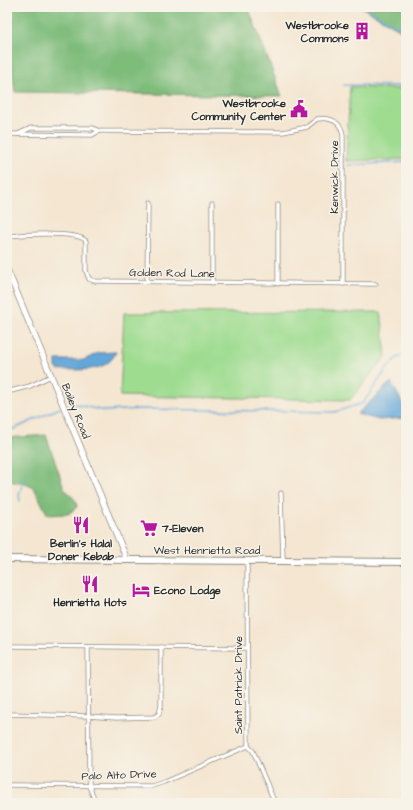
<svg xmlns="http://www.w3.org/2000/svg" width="413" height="810" font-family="'Architects Daughter',sans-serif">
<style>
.green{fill:#9edc90;stroke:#64845e}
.forest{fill:#7ebc7a;stroke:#547452}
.water{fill:#64a7d9;stroke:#486982}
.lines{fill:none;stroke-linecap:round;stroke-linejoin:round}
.stream{stroke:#64a7d9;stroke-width:1.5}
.street-casing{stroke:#90887e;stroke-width:5}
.secondary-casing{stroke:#90887e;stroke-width:7}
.primary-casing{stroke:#90887e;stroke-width:8}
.street{stroke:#fff;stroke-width:3.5}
.secondary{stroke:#fff;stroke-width:5.5}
.primary{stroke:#fff;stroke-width:6}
.labels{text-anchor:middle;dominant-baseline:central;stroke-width:3;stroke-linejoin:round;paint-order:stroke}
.poi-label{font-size:11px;font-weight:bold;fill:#2b2b2b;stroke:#f7f3e8;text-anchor:end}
.street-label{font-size:11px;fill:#2b2b2b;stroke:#f7f3e8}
</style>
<rect width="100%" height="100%" fill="#f7f3e8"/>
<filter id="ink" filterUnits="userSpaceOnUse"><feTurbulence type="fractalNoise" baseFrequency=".025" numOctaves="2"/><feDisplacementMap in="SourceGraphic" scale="8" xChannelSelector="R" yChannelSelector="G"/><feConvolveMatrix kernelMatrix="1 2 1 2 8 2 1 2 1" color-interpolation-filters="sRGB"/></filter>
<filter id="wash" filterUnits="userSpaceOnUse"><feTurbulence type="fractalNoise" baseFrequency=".012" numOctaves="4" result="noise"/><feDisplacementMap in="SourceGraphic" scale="16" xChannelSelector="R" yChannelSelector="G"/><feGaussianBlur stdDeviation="0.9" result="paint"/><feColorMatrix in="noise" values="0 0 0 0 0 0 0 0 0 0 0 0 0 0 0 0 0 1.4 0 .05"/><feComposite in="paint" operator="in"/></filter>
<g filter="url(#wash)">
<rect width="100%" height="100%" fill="#f4e6d1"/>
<!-- green -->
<g class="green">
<path d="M350 87 406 89V159L346 161Z"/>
<path d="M381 312 386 356 350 400 120 396 124 313Z"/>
</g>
<!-- forest -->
<g class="forest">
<path d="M7 7H248L282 96 15 92 7 27Z"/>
<path d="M361 7H406V33Z"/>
<path d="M46 435 64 488 76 501 77 507 68 514 48 515C32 488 41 485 7 481V438Z"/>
</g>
<!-- water -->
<g class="water">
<path d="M116 352C107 374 79 369 58 370L56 367V360H84L98 353Z"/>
<path d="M391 382 406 410V418L379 420 357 414Z"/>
</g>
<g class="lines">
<!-- stream -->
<g class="stream">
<path d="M363 7 406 31"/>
<path d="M344 85 406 86"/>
<path d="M348 165 406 162"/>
<path d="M70 403 105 411 141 409 335 412 363 403 388 367 397 358 406 354"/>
<path d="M7 430 14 429 60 408"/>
<path d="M20 501 19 495 27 471"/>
</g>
</g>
</g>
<g filter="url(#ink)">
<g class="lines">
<!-- street casing -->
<g class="street-casing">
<g id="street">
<path d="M7 134 92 135 99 131"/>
<path d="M18 134 31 128H93L99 131 283 132 307 127 317 119C331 117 341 122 343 135V284"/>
<path d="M278 204V284"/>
<path d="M7 237C20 234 79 231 86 241V271L89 279 95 281 376 284"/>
<path d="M147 282 148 203"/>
<path d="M212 283V203"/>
<path d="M7 392 30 386 51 376"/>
<path d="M281 493 283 561"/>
<path d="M247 560 248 746 253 751 275 803"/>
<path d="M7 646 247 648"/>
<path d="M88 647 89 786 96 803"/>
<path d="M7 714 88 716 116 718 154 717 159 714 161 706V647"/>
<path d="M7 785 152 786 164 782 248 746"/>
</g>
</g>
<!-- secondary casing -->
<g class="secondary-casing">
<path id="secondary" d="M7 269 127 560"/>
</g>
<!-- primary casing -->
<g class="primary-casing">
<path id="primary" d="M7 559 406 562"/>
</g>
<!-- street -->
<use href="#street" class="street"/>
<!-- secondary -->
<use href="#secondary" class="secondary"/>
<!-- primary -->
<use href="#primary" class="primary"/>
</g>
</g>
<!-- icons -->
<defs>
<g id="building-bare" transform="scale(1.38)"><path d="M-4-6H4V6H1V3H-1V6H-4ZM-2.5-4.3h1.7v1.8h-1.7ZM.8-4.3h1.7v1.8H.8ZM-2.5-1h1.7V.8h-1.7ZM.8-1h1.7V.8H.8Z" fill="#b5179e" stroke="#f7f3e8" stroke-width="2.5" paint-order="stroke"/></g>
<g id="civic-bare" transform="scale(1.38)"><path d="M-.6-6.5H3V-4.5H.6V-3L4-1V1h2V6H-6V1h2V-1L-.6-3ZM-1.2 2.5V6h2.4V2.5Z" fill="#b5179e" stroke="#f7f3e8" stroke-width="2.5" paint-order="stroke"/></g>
<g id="restaurant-bare" transform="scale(1.38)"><path d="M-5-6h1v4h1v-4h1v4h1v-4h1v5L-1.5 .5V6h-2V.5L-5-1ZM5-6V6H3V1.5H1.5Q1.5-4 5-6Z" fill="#b5179e" stroke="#f7f3e8" stroke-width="2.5" paint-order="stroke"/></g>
<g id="supermarket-bare" transform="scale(1.38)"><path d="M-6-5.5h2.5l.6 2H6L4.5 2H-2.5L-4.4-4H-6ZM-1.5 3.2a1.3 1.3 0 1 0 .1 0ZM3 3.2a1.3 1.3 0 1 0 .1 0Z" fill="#b5179e" stroke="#f7f3e8" stroke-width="2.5" paint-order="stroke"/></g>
<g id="hotel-bare" transform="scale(1.38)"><path d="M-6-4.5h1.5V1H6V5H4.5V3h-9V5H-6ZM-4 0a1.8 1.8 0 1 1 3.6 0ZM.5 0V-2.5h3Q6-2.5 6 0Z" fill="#b5179e" stroke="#f7f3e8" stroke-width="2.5" paint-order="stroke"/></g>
</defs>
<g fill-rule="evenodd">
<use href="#building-bare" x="362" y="31"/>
<use href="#civic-bare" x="299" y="109"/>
<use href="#restaurant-bare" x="81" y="525"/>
<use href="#supermarket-bare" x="149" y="528"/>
<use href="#restaurant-bare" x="90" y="584"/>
<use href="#hotel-bare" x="141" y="590"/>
</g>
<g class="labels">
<!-- poi labels -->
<g class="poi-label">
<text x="349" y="25">Westbrooke<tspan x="349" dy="13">Commons</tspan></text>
<text x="286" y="103">Westbrooke<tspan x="286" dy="13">Community Center</tspan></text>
<text x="162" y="528" text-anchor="start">7-Eleven</text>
<text x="81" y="543" text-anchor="middle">Berlin's Halal<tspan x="81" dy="13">Doner Kebab</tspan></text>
<text x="154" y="590" text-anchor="start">Econo Lodge</text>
<text x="90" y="602" text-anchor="middle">Henrietta Hots</text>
</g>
<!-- street labels -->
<g class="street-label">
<text transform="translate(334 177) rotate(-90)">Kenwick Drive</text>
<text transform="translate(172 273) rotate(1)">Golden Rod Lane</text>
<text transform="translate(76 411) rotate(68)">Bailey Road</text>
<text x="207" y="550">West Henrietta Road</text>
<text transform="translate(238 685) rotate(-90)">Saint Patrick Drive</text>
<text transform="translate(119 775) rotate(-2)">Palo Alto Drive</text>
</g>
</g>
<!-- margin -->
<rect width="413" height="810" fill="none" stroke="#f7f3e8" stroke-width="24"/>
</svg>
